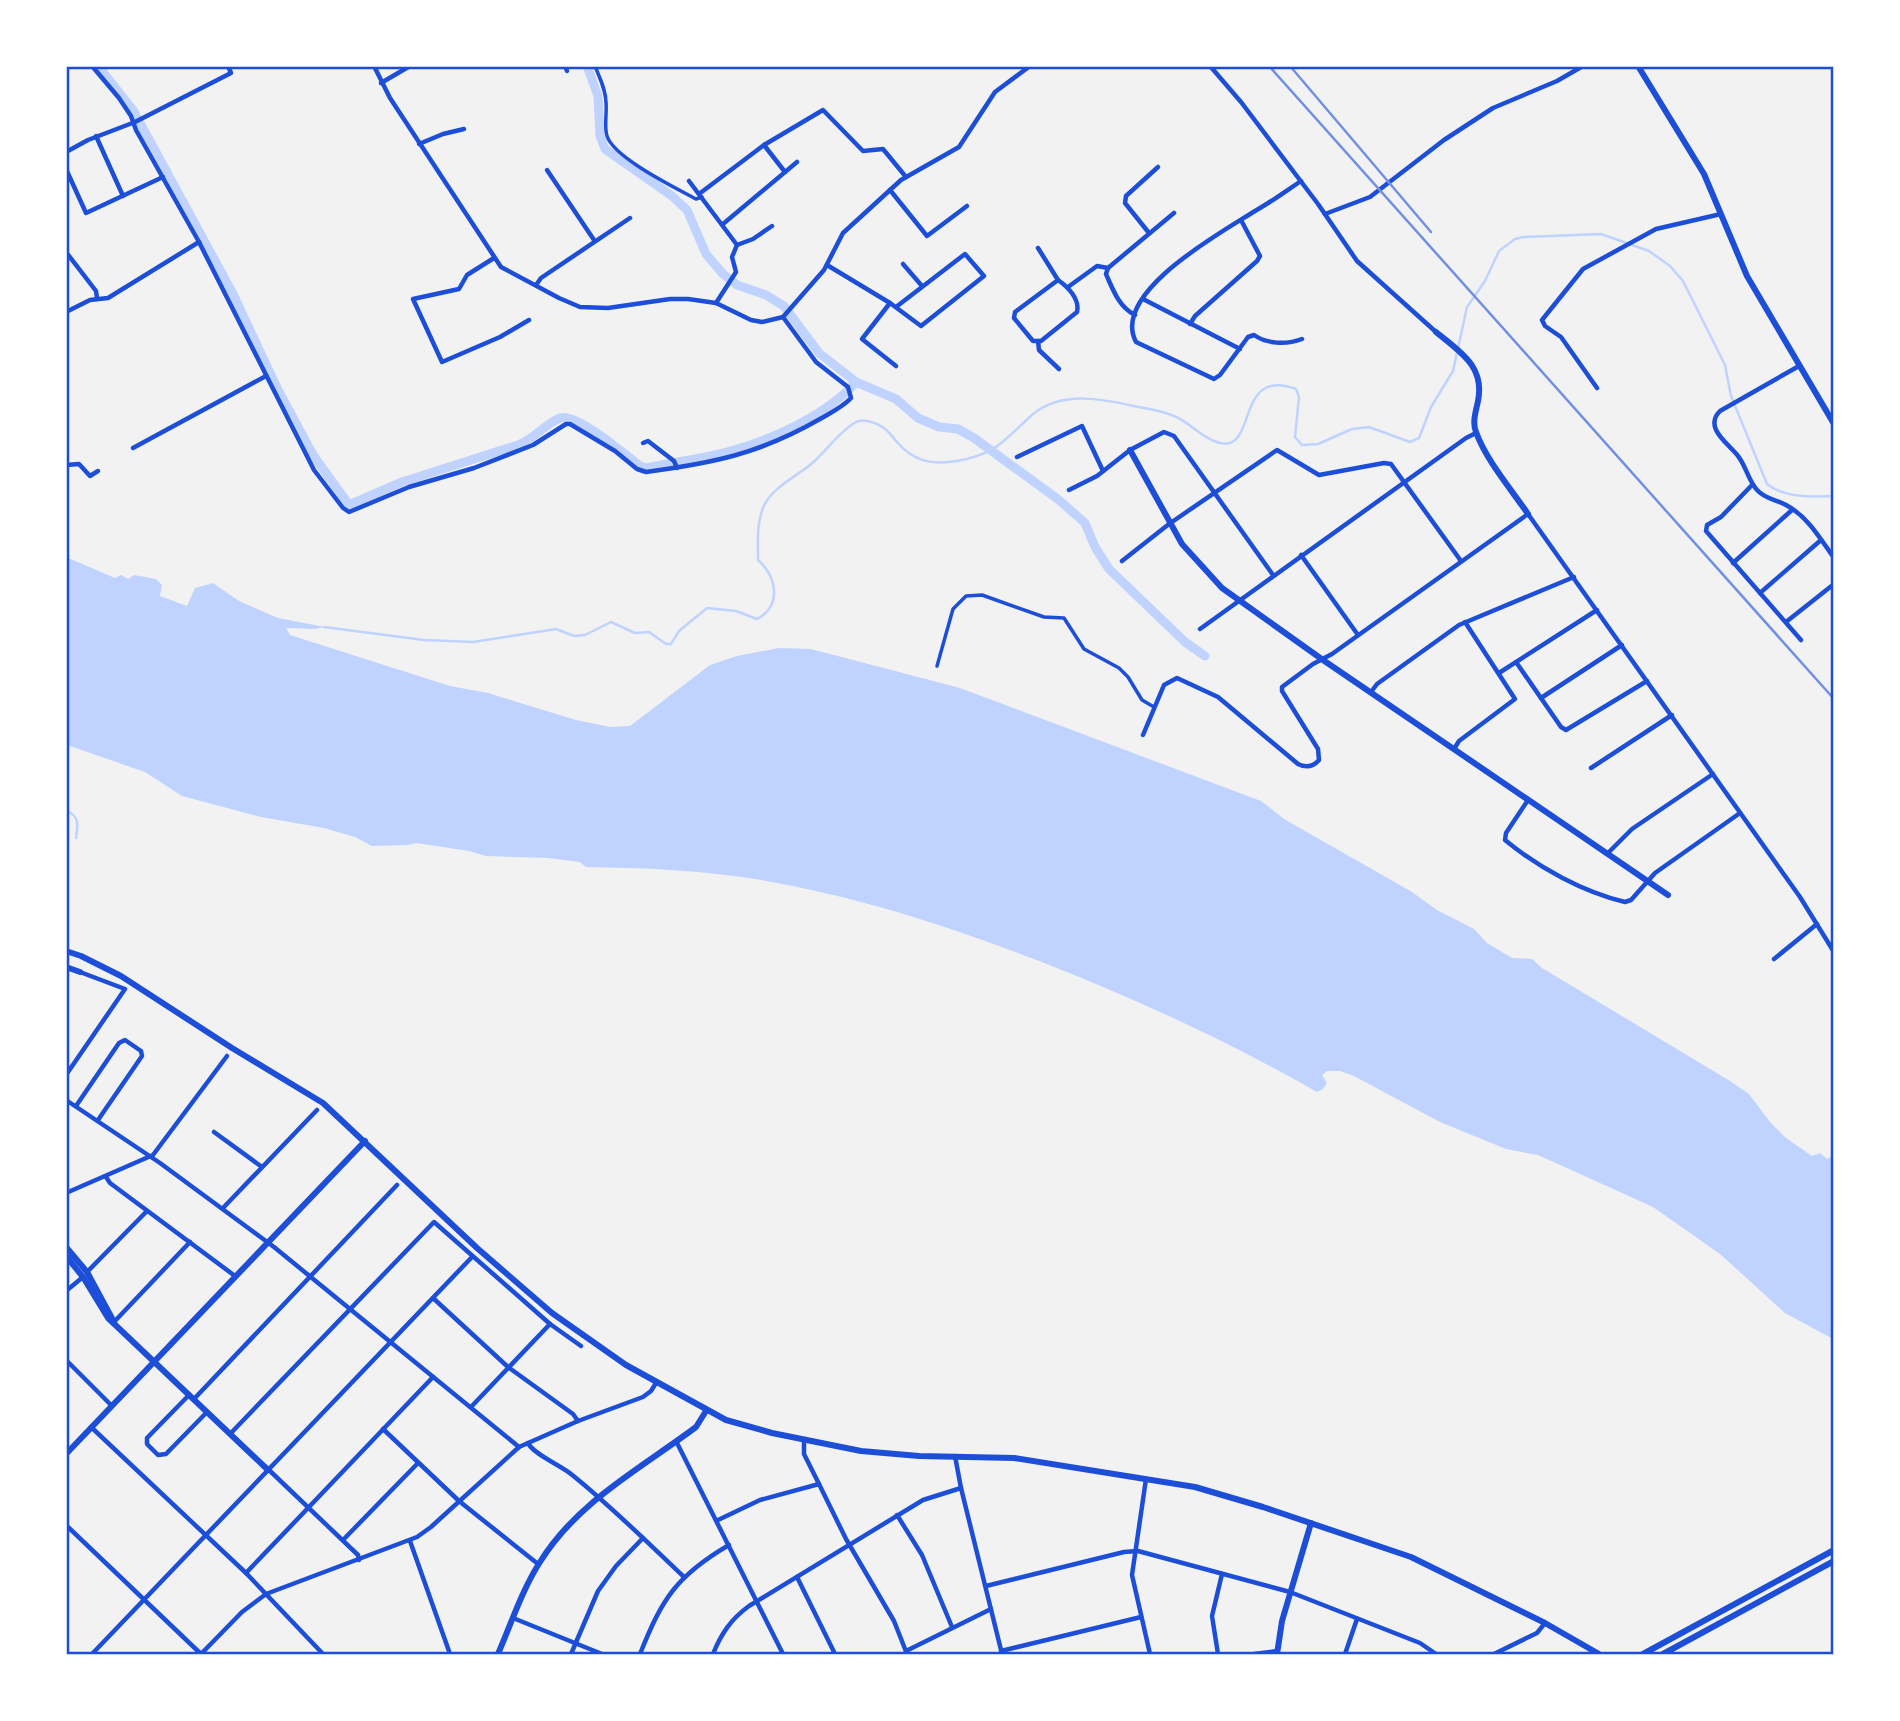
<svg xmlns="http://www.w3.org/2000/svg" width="1900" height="1721" font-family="Arial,sans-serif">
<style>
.water{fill:#bfd3fe}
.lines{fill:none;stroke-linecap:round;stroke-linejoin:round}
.stream{stroke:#bfd3fe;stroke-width:2.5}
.canal{stroke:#bfd3fe;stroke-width:9}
.pedestrian{stroke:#1d4ed8;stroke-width:3.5}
.minor{stroke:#1d4ed8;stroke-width:4.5}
.tertiary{stroke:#1d4ed8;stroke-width:6}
.secondary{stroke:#1d4ed8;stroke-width:6}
.rail{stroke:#7290e2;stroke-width:2.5}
.neatline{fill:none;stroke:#1d4ed8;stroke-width:2.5}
</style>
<rect width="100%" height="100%" fill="#f2f2f2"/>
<!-- water -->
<path class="water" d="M66 557 115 578 121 575 128 579 134 575 156 579 162 585 160 596 187 606 195 588 213 583 239 601 278 618 325 627 315 629 286 628 290 635 450 686 488 693 576 720 610 727 630 726 710 665 737 656 779 648 811 649 960 688 1261 801 1284 819 1412 892 1437 910 1474 929 1487 943 1512 958 1532 959 1542 968 1730 1081 1749 1094 1770 1122 1786 1138 1812 1156 1820 1153 1827 1159 1830 1157 1833 1160V1339L1785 1313 1720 1254 1653 1207 1538 1155 1506 1149 1440 1122 1354 1076 1340 1071H1327L1322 1075 1327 1083 1323 1089 1317 1092C1226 1040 1132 997 1034 959 943 924 852 895 755 879 699 870 642 868 586 867L580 862 548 858 486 856 469 851 416 843 408 845 372 846 355 837 324 828 261 817 182 796 145 772 67 745Z"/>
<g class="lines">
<!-- stream -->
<g class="stream">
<path d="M324 627 424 640 473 642 556 629 574 636 585 635 611 622 635 633 649 632 666 644H671L679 631 707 608 736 611 757 619C783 605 776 576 758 560 758 542 756 518 766 502 776 486 795 477 810 465 826 452 838 432 856 422 861 420 866 420 871 422 883 425 889 432 896 441 914 462 931 465 957 461 997 454 1004 440 1032 415 1061 390 1104 399 1138 407 1150 409 1163 411 1174 416 1189 422 1199 435 1214 441 1260 461 1232 365 1296 389L1299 397 1295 437 1302 445 1318 444 1352 429 1369 427 1410 442 1419 438 1431 407 1453 371 1467 307 1485 281 1499 251 1515 239 1523 237 1601 234 1649 251 1670 266 1683 281 1725 365 1731 396 1767 484C1784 498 1813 497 1834 496"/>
<path d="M66 810C80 817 78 824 76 838"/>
</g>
<!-- canal -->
<g class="canal">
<path d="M98 66 133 110 233 294 278 390 313 455 349 505 402 482 518 445C534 439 545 424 560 418 576 412 627 456 640 466L646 468C673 462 700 459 727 452 770 441 827 415 856 382"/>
<path d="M587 66 598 96 600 136 605 149 672 196 687 210 706 254 723 274 737 285 766 295 784 306 819 353 856 382 896 399 918 418 939 427 958 429 974 438 1059 500 1085 523 1095 547 1109 569 1185 642 1205 656"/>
</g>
<!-- pedestrian -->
<g class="pedestrian">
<path d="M595 66C600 79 606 90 606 103 607 114 604 127 607 136 614 158 676 188 696 199L702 197"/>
<path d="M937 666 953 609 966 596 982 595 1044 617 1064 618 1084 649 1119 668 1128 677 1142 700 1154 707"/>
</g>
<!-- minor -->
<g class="minor">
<path d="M92 66 119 98 131 116 136 130 199 242 314 470 343 508 349 512 409 487 474 468 533 445 566 424H570L615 451 637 469 646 472C713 463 759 454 820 419 830 413 843 407 851 398L848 387 816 362 783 317"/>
<path d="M374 66 390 98 501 267 559 298 580 307 608 308 670 299H688L716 303 751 320 762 322 783 317 824 270 843 233 901 180 959 147 995 92 1030 66"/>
<path d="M565 66 567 71"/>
<path d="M1210 66 1241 102 1318 204 1357 261 1436 332"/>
<path d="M381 83 410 66"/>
<path d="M96 136 123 196"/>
<path d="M419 144 443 134 464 129"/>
<path d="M764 145 785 172"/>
<path d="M66 152 88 140 135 122 231 73 228 66"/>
<path d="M66 169 86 213 163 177"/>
<path d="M547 170 594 240"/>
<path d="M689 181 737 245 732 257 736 272 716 303"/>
<path d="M1301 181C1286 191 1271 202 1255 211 1222 232 1110 293 1136 342L1214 379 1220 375 1248 337 1254 335C1267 344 1286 345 1302 339"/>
<path d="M890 190 927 236 967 206"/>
<path d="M699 194 764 145 823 110 863 151 883 149 906 177"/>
<path d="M1325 214 1370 197 1444 140 1493 108 1557 81 1583 66"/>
<path d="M723 224 797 162"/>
<path d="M1149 233 1125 203 1126 196 1158 167"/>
<path d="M737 245 753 239 772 226"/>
<path d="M1038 248 1058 280"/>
<path d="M66 252 96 291 97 298"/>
<path d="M494 258 467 275 459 289 413 299 442 362 500 337 529 320"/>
<path d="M903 264 922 286"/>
<path d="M827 265 890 303 921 326 984 276 965 254 896 307"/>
<path d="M1058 280C1068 287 1080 299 1077 312L1041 341H1033L1014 318 1015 312Z"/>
<path d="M536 285 541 278 630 218"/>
<path d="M1068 287 1097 266 1108 268"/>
<path d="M1143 299 1240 349"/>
<path d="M890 303 862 339 896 366"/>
<path d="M66 312 90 300 108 298 199 242"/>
<path d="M1135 315C1119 307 1113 290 1106 274L1108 268 1174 213"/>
<path d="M1190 324 1195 316 1257 261 1260 256 1241 220"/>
<path d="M1038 341 1039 350 1059 369"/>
<path d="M1799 366 1720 411C1703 428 1729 444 1738 456 1746 466 1748 480 1757 490 1765 499 1775 499 1786 505 1807 516 1820 538 1834 558"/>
<path d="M1597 388 1561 337 1545 326 1542 320 1583 269 1656 229 1721 214"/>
<path d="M643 443 648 441 674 461 677 468"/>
<path d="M133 448 266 376"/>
<path d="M1017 457 1082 426 1103 471"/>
<path d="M66 465 79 464 90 476 98 471"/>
<path d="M1752 485 1721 517 1707 525 1706 531 1801 640"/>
<path d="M1069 490 1097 476 1130 450 1164 432 1174 436 1273 575"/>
<path d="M1301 555 1358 635"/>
<path d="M1122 561 1169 524 1277 450 1319 475 1384 463 1391 464 1461 561"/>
<path d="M1733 563 1792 510"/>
<path d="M1760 593 1821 540"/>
<path d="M1786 622 1834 584"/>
<path d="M1200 629 1466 438 1476 433"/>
<path d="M1516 662 1561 727 1566 730 1647 681"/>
<path d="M1499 673 1597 610"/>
<path d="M1371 692 1377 684 1459 625 1574 577"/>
<path d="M1541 698 1622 645"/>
<path d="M1143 735 1164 685 1177 678 1218 697 1298 764C1306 768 1313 767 1319 760L1318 749 1282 691V687L1313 664 1332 654 1528 514 1800 897 1834 952"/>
<path d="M1454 749 1459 741 1515 699 1465 622"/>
<path d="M1591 768 1672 715"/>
<path d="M1528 800 1506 833 1505 840C1539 868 1583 892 1625 902L1631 900 1655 873 1740 813"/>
<path d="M1607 854 1632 829 1713 774"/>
<path d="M1774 959 1817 924"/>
<path d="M66 1075 125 989 80 972"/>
<path d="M66 1100 160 1163 274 1247 519 1447"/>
<path d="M76 1106 119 1043 125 1040 141 1051 142 1056 98 1120"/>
<path d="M214 1132 262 1167"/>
<path d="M106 1177 110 1183 235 1276"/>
<path d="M66 1193 153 1155 227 1056"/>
<path d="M223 1208 317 1110"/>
<path d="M87 1272 147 1211"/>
<path d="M66 1291 83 1277"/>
<path d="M433 1298 508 1367 573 1414 578 1421"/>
<path d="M114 1322 190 1242"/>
<path d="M66 1360 112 1406"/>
<path d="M189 1395 147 1438V1444L158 1455 166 1454 207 1412"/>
<path d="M194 1399 397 1185"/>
<path d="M471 1407 550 1324"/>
<path d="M91 1427 246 1573 323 1654"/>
<path d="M383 1429 459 1501 538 1564"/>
<path d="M231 1433 434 1222 550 1324 581 1346"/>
<path d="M804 1440V1454L819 1484 846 1539 894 1621 907 1654"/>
<path d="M676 1441 783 1654"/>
<path d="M528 1443C533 1454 560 1465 571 1474 611 1506 647 1542 684 1577"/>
<path d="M955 1456 961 1488 1002 1654"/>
<path d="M269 1470 358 1555 359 1560"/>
<path d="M1146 1479 1132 1575 1150 1654"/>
<path d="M897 1515 922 1555 952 1627"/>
<path d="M718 1520 760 1500 819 1484"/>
<path d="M66 1525 201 1654"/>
<path d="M343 1540 418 1463"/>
<path d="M410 1541 450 1654"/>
<path d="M246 1573 433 1377"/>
<path d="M797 1577 835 1654"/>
<path d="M986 1586 1124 1552 1138 1551 1290 1592 1420 1643 1436 1654"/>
<path d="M513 1618 602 1654"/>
<path d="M906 1651 991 1609"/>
<path d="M1001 1651 1141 1617"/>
<path d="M92 1654 472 1257"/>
<path d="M201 1654 242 1612 266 1594 417 1537 431 1527 519 1447 578 1421 643 1397 651 1391 656 1383"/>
<path d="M571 1654 598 1591 616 1566 643 1538"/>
<path d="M640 1654C662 1599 676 1576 729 1545"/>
<path d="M713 1654C721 1634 731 1619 749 1606L923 1500 961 1488"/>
<path d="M1218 1654 1212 1616 1222 1574"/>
<path d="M1254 1654 1277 1651"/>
<path d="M1345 1654 1357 1619"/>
<path d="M1494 1654 1537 1633 1545 1623"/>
</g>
<!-- tertiary -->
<g class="tertiary">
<path d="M1638 66 1704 174 1747 276 1834 424"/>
<path d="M1436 332C1460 352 1485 366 1478 401 1476 411 1472 422 1476 432 1486 460 1511 489 1528 514"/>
<path d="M1130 450 1182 544 1222 588 1323 660 1668 895"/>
<path d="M66 951 81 956 121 976 232 1048 323 1103 477 1248 552 1313 626 1365 726 1420 772 1433 861 1451 919 1456 1014 1458 1195 1487 1263 1507 1411 1557 1545 1623 1599 1654"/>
<path d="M66 967 80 972"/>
<path d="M66 1247 87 1272 114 1322"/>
<path d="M66 1256 83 1277 108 1318 268 1470"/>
<path d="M66 1454 365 1141"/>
<path d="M498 1654C511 1624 522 1590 540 1562 578 1501 640 1469 696 1427L706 1411"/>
<path d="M1277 1654 1282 1621 1311 1523"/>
</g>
<!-- secondary -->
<g class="secondary">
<path d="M1643 1654 1834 1550"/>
<path d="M1663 1654 1834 1561"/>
</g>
<!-- rail -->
<g class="rail">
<path d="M1269 66 1834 699"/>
<path d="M1290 66 1431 232"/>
</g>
</g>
<!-- border -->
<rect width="1900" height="1721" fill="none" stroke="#ffffff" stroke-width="136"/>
<rect x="68" y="68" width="1764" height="1585" class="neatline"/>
</svg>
